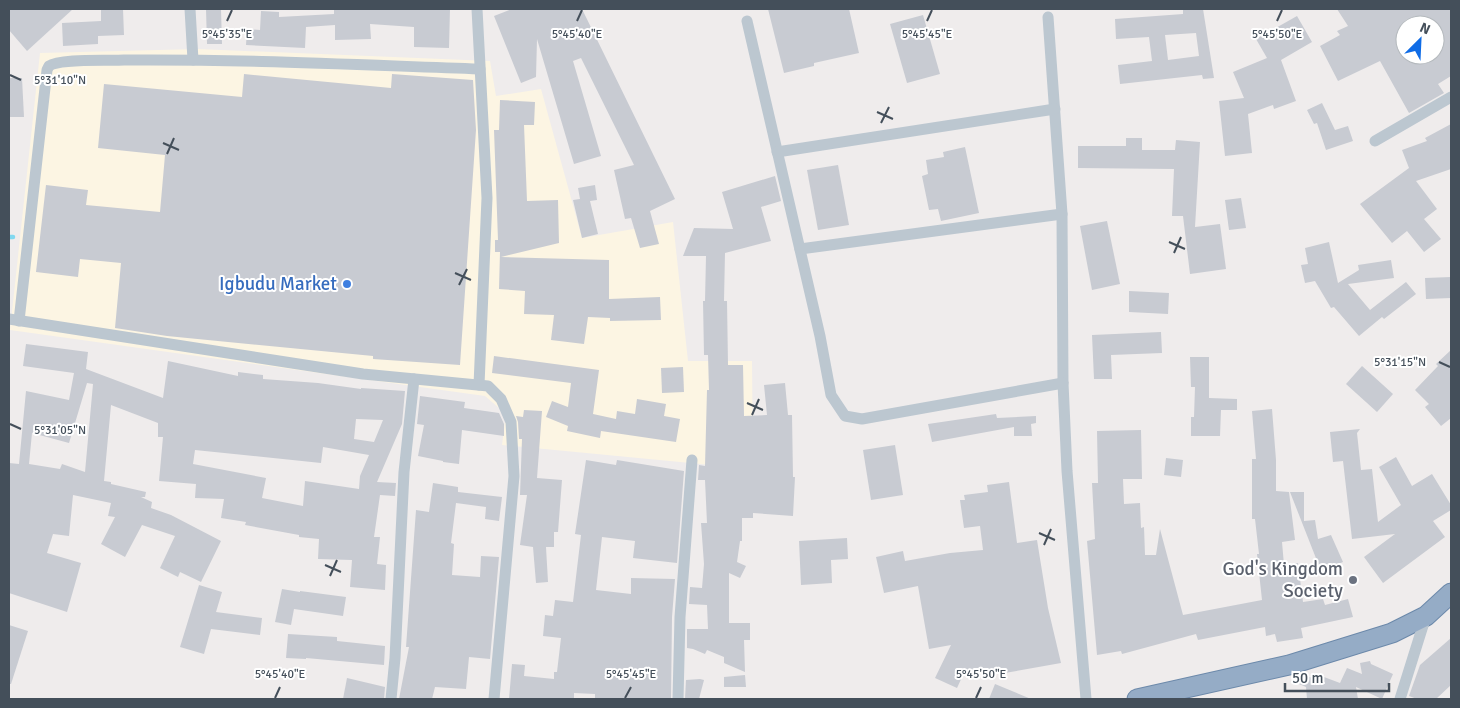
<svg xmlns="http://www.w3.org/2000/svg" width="1460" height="708" font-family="Signika,sans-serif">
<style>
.commercial{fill:#fcf5e3}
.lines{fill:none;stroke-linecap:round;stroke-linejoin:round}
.stream{stroke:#81d8f0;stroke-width:4.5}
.building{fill:#c8cbd2;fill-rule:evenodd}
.trunk-casing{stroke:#6c89aa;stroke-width:21}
.minor{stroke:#bcc7d0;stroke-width:11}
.trunk{stroke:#95acc6;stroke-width:19}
.ticks{fill:none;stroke:#444f5a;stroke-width:2}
.shop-dot{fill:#3f7fe0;stroke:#fff;stroke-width:2}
.worship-dot{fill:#6b7280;stroke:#fff;stroke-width:2}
.labels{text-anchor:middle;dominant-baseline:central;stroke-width:4;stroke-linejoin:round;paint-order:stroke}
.shop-label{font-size:19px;fill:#366cbe;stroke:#fff;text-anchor:end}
.worship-label{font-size:19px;fill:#5b616d;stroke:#fff;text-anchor:end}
.ticks-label{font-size:12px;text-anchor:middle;fill:#444f5a;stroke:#fff;stroke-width:4;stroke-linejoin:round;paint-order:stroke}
</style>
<rect width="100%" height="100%" fill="#efecec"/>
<!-- commercial -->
<path class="commercial" d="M198 49 490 61 496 96 541 89 582 238 673 222 688 361H752L753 469 502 445 506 414 485 396 10 330 40 53Z"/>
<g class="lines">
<!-- stream -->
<path class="stream" d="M9 237H13"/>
</g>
<!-- building -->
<g class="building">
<path d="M9 9H73L27 51 9 30Z"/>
<path d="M101 9H123L124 35 98 36V44L63 46 62 23 101 21Z"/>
<path d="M206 9H221L222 44H207Z"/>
<path d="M334 9H450L449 48 414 47V27L370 24 371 39 335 40V25L306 27 305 48 246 45 247 29 260 30 261 11 279 12V17L334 14Z"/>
<path d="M512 9H582L675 199 650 211 659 244 640 248 631 218 625 219 614 170 634 165 581 58 573 61 601 156 574 164 537 39 536 77 521 83 494 16Z"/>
<path d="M768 9H849L859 53 814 63V66L784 73Z"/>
<path d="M1183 9H1203L1214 78 1203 79 1202 75 1120 84 1118 65 1152 61 1149 37 1116 39 1115 19 1183 14ZM1196 33 1199 56 1168 60 1165 35Z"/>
<path d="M1337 9H1451V76L1438 84 1444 93 1409 113 1380 61 1338 81 1320 46 1340 35 1337 31 1348 26ZM1405 25H1435V55H1405Z"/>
<path d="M923 15 940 74 907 83 890 24Z"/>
<path d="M1297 16 1312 42 1281 60 1296 101 1274 109 1273 105 1248 114 1252 153 1225 156 1219 101 1244 98 1233 72 1267 58 1256 39Z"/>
<path d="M244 74 391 88 392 74 473 80 476 130 460 365 373 359V356L167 336 115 328 121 263 80 259 78 277 36 272 46 185 88 190 86 205 160 212 165 155 98 148 104 84 242 97Z"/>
<path d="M9 78H22L24 117H9Z"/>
<path d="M500 100 535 102 534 125H524L527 201 558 200 559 243 501 257 609 260V299L660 297 661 320 610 321V318L588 317 584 344 551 340 554 315 524 314 525 291 499 289 500 252H495V240H498L494 130H499Z"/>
<path d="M1322 103 1335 130 1348 126 1353 141 1326 150 1317 123 1314 124 1307 110Z"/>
<path d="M1451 124V169L1416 181 1437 209 1424 219 1441 239 1424 252 1407 231 1392 243 1360 204 1409 168 1402 150 1427 141 1425 138Z"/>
<path d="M1126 138H1142V150H1175L1176 140 1200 142 1195 227 1220 224 1226 269 1190 274 1183 216H1172L1174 169 1078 168V146H1126Z"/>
<path d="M965 147 979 213 941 221 938 209 929 210 922 176 928 174 926 160 944 157 943 152Z"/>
<path d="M838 165 849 225 818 230 807 170Z"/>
<path d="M775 176 781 201 761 207 771 241 725 253 724 301H727L728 365H743L744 416 767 415 764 385 785 383 788 415H792L793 477H795L793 516 753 513V518H742V541H740L737 562 746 566 740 578 729 573V623H750V640H744L745 672 724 663V657L707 650 705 654 693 649 687 648V629H708L707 605 689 604 690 587 702 588 704 564 701 523H707L705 480H698L699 465 705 466 707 390H709L708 355H704L703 301H705L706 256H683L694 228 733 229 722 192Z"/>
<path d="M595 185 597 200 590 201 598 234 582 238 573 200 580 199 578 188Z"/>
<path d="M1241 198 1246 228 1229 230 1225 200Z"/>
<path d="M1107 221 1120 284 1092 290 1080 226Z"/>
<path d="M1329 242 1338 283 1359 270 1358 265 1391 260 1394 278 1348 284 1370 310 1406 282 1416 294 1384 319 1382 317 1359 336 1334 307 1331 308 1315 281 1305 283 1301 265 1308 264 1305 248Z"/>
<path d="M1451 277V298L1426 299 1425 278Z"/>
<path d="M1129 291 1169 293 1168 314 1129 312Z"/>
<path d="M1161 332 1162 353 1111 355 1112 379H1094L1092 335Z"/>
<path d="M26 344 88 352 86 369 163 398 168 361 238 376V372L263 375V379L318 383 361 389V388L405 391 402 424 377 482 396 483 395 496 380 495 374 537H380L377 564 386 565 385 590 350 587 352 560 318 559 319 539 299 537V535L245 525 246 522 221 518 224 499 195 498 196 484 159 481 163 437H158V423L111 405 104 481 111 482V484L146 492 145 497H141L152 502 151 508 171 515 221 541 201 582 180 572 178 577 160 568 175 536 142 525 125 557 101 544 115 517 108 516 111 503 73 495 69 536 53 534 47 553 81 563 67 612 9 593V463L19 464 26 391 69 400 74 373 23 366ZM87 383 93 384 85 472 62 464 60 469 29 464 32 433 69 443ZM356 419 383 420 374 442 354 439ZM323 447 369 455 360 476 359 489 305 481 303 506 262 498 266 478 193 464 195 450 321 463Z"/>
<path d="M1451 350V418L1441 426 1425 407 1429 404 1415 390 1438 366 1436 364Z"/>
<path d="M494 356 599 370 593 414 616 419 617 411 635 414 637 399 666 404 664 416 680 419 676 442 601 431 600 438 567 431 568 426 546 417 552 401 568 407 571 383 492 373Z"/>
<path d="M1190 357H1209V398L1237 399V410H1221L1220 436H1191V417H1194L1195 387H1191Z"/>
<path d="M1362 366 1393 394 1377 412 1346 384Z"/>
<path d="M683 367 684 392 662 393 661 368Z"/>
<path d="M420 396 465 402 464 408 499 413 504 424V436L462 430 459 464 443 462V461L418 456 424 425 417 424Z"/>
<path d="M1272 409 1276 460V491L1289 492 1295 540 1282 542 1284 565 1298 563 1303 602 1323 599 1325 605 1348 599 1353 617 1301 628 1303 638 1277 642 1275 634 1266 636 1265 627 1198 640 1196 634 1122 654 1121 651 1097 655 1087 541 1095 539 1092 483H1098L1097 431 1141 430 1142 479H1123L1124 504 1140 503 1141 528 1144 527 1145 555H1156L1160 529 1183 615 1262 600 1257 554H1259L1255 519H1252V459H1256L1252 411Z"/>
<path d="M524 410 542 411 537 478 562 480 558 532H554V547H546L548 582 536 583 533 547 520 545 527 495H520L522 439H519L518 422 516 416 523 417Z"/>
<path d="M996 414 997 418 1036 416V423L1031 424 1032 436H1014V427L932 442 928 424Z"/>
<path d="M1360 429 1357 433 1361 470 1372 469 1378 522 1401 505 1379 467 1396 457 1412 486 1432 474 1451 505V510L1433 521 1445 537 1383 583 1364 557 1395 534 1352 539 1343 461 1333 462 1330 432Z"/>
<path d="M895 445 903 495 871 500 863 450Z"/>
<path d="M1166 458 1183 460 1181 477 1164 475Z"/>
<path d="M586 460 616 465 617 460 684 471 677 563 633 558 635 541 602 537 596 590 631 594V578L675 579 672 617 671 699H595V694L574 693V699H509L512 664 525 665 524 676 554 679V672H557L561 638 543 636 545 615 553 616 555 600 573 602 581 535 575 534Z"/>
<path d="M1009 482 1017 543 1037 540 1048 608 1061 663 999 674 1001 669 963 675 957 688 935 678 951 645 929 649 918 586 884 593 876 557 903 551 905 561 950 553 983 550 980 526 964 528 960 500H965L964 495 988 492 987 485Z"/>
<path d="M433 483 458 487V492L502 497 499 521 485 519 486 507 456 503 451 543 454 544 452 575 480 577 481 556 499 557 490 659 469 657 466 689 435 687 432 699H399L409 647H406L416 510 429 512Z"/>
<path d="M1290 492H1304V521L1315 520 1318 539 1331 535 1343 562 1321 571Z"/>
<path d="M847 538 848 559 831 560 832 583 801 585 799 541Z"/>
<path d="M199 585 222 592 216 612 262 618 260 635 211 629 204 654 180 647Z"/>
<path d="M282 589 300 592V591L346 597 343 616 294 609 291 625 275 622Z"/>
<path d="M9 625 28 631 11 684H9Z"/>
<path d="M288 634 337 637V641L385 646 384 665 306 658V659L286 658Z"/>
<path d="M1451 638V685L1436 699H1417L1409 696 1420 665Z"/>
<path d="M1370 661 1371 664 1393 674 1382 699 1356 687 1358 699H1307L1306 687 1292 681 1295 675 1300 673 1322 682 1324 677 1340 683 1347 668 1362 674 1360 663Z"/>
<path d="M745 675 746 687H724V677Z"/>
<path d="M347 678 385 687 384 699H343Z"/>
<path d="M700 679 704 680 699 699H685L686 680Z"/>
<path d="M995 684 1031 699H989Z"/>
</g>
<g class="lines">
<!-- trunk casing -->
<g class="trunk-casing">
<path id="trunk" d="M1137 699 1289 665 1392 633 1426 616 1451 593"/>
</g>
<!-- minor -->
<g class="minor">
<path d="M190 9 193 60"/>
<path d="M477 9 487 198 479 385"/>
<path d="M1048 17 1062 214 1063 383 1067 471 1086 699"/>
<path d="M747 21 820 336 831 395 845 416 862 419 1063 383"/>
<path d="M1375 141 1451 97"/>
<path d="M777 152 1055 109"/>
<path d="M800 249 1062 214"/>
<path d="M9 319 363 374 488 386 501 399 511 422 514 476 494 699"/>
<path d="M19 321 47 70 49 66C60 58 108 61 124 60 242 59 361 65 480 69"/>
<path d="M391 699 395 658 404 472 414 379"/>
<path d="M678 699 680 617 692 460"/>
<path d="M1400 699 1426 616"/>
</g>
<!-- trunk -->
<use href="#trunk" class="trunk"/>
</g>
<!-- ticks -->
<path class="ticks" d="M227 21 232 10M577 21 582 10M927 21 932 10M1277 21 1282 10M10 75 21 80M877 112 893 119M881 123 889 107M163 143 179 150M167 154 174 138M1169 242 1185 249M1174 253 1181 237M455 273 471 280M459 285 467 269M1439 362 1450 367M747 403 763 410M752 415 759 399M10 424 21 429M1039 533 1055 540M1044 545 1051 529M325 565 341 572M330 576 337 560M275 698 280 687M625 698 631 687M976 698 981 687"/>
<!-- markers -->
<circle class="shop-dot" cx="347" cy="284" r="5"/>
<circle class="worship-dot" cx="1353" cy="580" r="5"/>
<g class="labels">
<!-- shop labels -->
<g class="shop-label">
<text x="337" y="284">Igbudu Market</text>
</g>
<!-- worship labels -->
<g class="worship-label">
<text x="1343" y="569">God's Kingdom<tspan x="1343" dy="22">Society</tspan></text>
</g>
</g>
<g class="ticks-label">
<text x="577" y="38">5°45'40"E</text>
<text x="927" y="38">5°45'45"E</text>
<text x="1277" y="38">5°45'50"E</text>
<text x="227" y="38">5°45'35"E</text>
<text x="60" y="84">5°31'10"N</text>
<text x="1400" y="366">5°31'15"N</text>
<text x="60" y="434">5°31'05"N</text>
<text x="280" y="678">5°45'40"E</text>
<text x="631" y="678">5°45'45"E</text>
<text x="981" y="678">5°45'50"E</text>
</g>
<!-- border -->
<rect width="1460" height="708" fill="none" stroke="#444f5a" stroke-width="20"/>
<!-- north arrow -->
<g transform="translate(1420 40) rotate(24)"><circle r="24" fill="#ffffff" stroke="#b4b9bd"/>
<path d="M0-4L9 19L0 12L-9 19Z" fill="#0f6ce6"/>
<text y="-8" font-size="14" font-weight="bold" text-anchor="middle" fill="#444f5a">N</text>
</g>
<!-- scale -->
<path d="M1285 683v8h104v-8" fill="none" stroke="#444f5a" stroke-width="2.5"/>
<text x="1292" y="683" font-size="15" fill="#444f5a" stroke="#ffffff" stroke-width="4" paint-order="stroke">50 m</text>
</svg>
